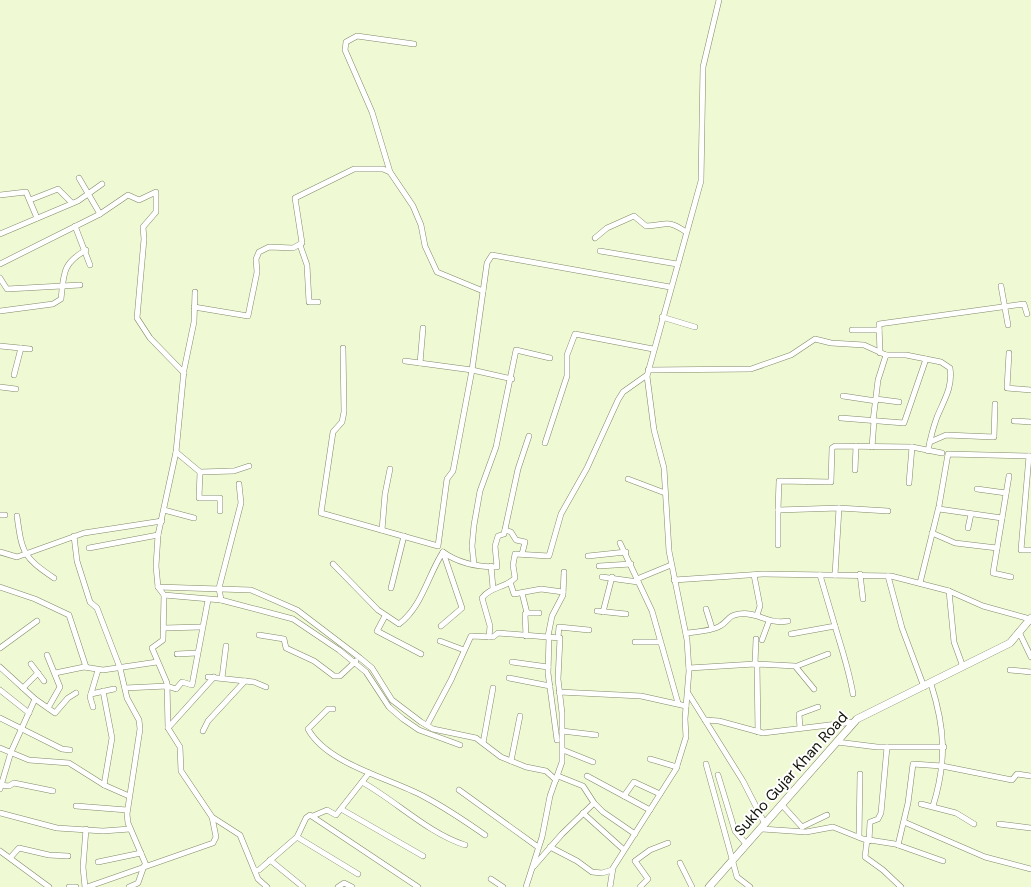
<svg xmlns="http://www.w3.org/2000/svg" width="1031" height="887" font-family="'DM Sans',sans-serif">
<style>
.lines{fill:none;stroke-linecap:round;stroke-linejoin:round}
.street-casing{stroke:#808968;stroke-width:6}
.secondary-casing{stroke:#808968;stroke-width:8}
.street{stroke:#fff;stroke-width:5}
.secondary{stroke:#fff;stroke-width:7}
.labels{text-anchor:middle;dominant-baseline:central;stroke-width:4;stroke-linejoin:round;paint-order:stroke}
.street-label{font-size:15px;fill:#121508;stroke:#fff}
</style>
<rect width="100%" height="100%" fill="#eff9d4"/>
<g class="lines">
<!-- street casing -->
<g class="street-casing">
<g id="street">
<path d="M414 44 357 36 346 42 345 50 372 112 390 172 413 206 421 225 425 246 437 272 483 291"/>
<path d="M79 178 100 214"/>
<path d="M0 195 26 192 37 218"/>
<path d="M30 200 58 189 72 203"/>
<path d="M75 226 90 265"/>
<path d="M0 234 78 201 102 184"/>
<path d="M595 238 607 228 634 216 646 226C666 226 666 218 686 232"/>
<path d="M300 245 307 265 309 302H318"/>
<path d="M600 251 677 264"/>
<path d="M0 264 100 214 128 195 139 200 156 192V212L143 227 144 239 137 318 150 338 184 373"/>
<path d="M0 278 7 289 80 285"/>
<path d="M1001 286 1008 325"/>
<path d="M195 292 194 322 184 370 176 452 158 535 156 566 158 587 251 590 297 610 360 658 372 668 392 700 421 722 433 729 476 738 501 757 526 767 546 771 556 780"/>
<path d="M194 307 248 316 257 272 256 259 259 252 269 247 293 248 302 243 295 198 354 169H383L390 172"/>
<path d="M0 311 53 304 61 299C64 273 62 264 86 250"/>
<path d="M662 317 695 327"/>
<path d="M852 330H879"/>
<path d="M0 346 30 349"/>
<path d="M343 348 344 412 342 422 333 432 321 513 438 546 447 479 453 471 472 370 487 263 492 255 670 287"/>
<path d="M880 353 879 324 1024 304 1027 314"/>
<path d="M1009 353 1007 388 1031 390"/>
<path d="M405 361 472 370 512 379"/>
<path d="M420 363 423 328"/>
<path d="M648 370 751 369 791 355 815 339 831 343 864 345 886 355H906L941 362 950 368C953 387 944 400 937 417 933 428 930 440 928 451"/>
<path d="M14 375 21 348"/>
<path d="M0 387 16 389"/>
<path d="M843 396 876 401"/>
<path d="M876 399 899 402"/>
<path d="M841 418 904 423 926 359"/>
<path d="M873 421 878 380 886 355"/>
<path d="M1014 421 1031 422"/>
<path d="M930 442 946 435 994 437 995 404"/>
<path d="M545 443 567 376V355L575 334 653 349"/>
<path d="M872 447 874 421"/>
<path d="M176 452 200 472 234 471 249 466"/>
<path d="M1029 456 1021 550H1031"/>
<path d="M855 470 856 446"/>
<path d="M200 472 199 498H220V511"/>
<path d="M1009 476 993 573 1011 577"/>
<path d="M628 479 665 493"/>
<path d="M909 483 912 447"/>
<path d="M977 489 1006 493"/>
<path d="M939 509 1002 518"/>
<path d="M164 510 194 518"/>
<path d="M778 510 779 481 831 482 832 448 835 446 912 447 942 453"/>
<path d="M0 515H5"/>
<path d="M17 516C22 553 23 557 54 578"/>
<path d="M968 528 971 514"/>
<path d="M382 530 385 494 390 469"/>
<path d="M505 530 511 532 516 540 525 542 522 554"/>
<path d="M932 533 955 543 997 548"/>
<path d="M74 536 77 561 90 602 97 608 120 668 127 698 139 720 140 729 127 814 128 823 146 865"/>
<path d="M620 543 652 611 678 703"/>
<path d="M778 545V510L839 508 888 511"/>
<path d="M89 548 158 535"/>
<path d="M0 552 17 557 84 533 162 521"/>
<path d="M443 552C458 563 478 567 497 567L495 546 498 536 504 534 518 469 529 436"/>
<path d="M588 556 626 552"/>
<path d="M333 564 378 610 399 624C422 607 428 575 443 552L462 608 441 626"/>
<path d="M474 564 472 546 474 525 480 491 496 447 516 350 550 358"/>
<path d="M491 566 493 588"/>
<path d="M599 566 631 564"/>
<path d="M860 574 863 599"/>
<path d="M754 575 760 606 757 615"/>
<path d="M835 575 839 508"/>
<path d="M888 576 902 628 924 687"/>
<path d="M602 577 638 582"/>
<path d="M637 579 671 565"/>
<path d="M674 580 763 574 891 576 949 591 983 606 1030 619"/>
<path d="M510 582 514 594 541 589 563 592"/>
<path d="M920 583 939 506 948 454 1031 456"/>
<path d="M0 587 35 599 69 615 86 667"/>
<path d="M158 587 164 595 221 600 293 619 339 650 366 672 389 707 403 719 419 730 460 745"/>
<path d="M391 588 404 536"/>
<path d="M949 591 954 642 963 667"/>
<path d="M522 593 527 613H539"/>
<path d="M164 595 163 640 152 648 167 683 168 728 180 747 181 771 212 817 240 835 258 879 267 887"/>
<path d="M221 600 219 588 241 503 239 484"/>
<path d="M706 609 712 628"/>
<path d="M597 611 626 614"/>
<path d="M603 612 612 577"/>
<path d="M385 616 377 631 421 654"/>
<path d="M835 626C842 650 849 670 853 694"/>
<path d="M164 628 201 627"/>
<path d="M1019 632 1031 657"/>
<path d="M686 633C696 632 712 631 720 626 728 622 728 615 739 614 757 611 768 625 788 621"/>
<path d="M791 634 835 626 820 575"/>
<path d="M259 635 284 639 286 648 314 661 334 676H340L356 661"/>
<path d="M526 636 525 614 527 613"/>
<path d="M548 636 552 616 563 595 564 572"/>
<path d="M489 637 490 626 482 598C491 586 506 588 515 578L513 565 515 554 549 556 561 514 587 468 618 400 623 392 647 375"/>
<path d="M549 637 548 673 557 740"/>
<path d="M558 637 559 627 589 630"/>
<path d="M762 640 769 621"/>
<path d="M440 641 464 650"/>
<path d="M635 642H660"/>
<path d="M0 648 37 621"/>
<path d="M177 654 197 653"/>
<path d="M47 655 60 687 48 708"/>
<path d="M512 662 548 667"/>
<path d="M31 664 44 681"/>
<path d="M755 664 756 639"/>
<path d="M757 664 758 732"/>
<path d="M797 666 828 654"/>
<path d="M0 667 35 699 55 713 68 698 76 693"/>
<path d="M689 668 755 664 795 666 814 689"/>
<path d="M1010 670 1031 672"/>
<path d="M55 673 84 667 103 670 157 662"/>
<path d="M208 677 254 682 266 687"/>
<path d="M222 678 226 646"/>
<path d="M509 678 550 686"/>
<path d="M931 684C945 728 947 761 933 806"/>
<path d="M23 688 38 673"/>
<path d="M125 688 167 686 176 689 182 682 192 685 208 600"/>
<path d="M0 690 29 713"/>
<path d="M103 691 112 738 104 785"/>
<path d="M559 692 641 696 686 706"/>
<path d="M688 693 743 781 765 824"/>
<path d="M91 694 114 689"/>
<path d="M93 707 90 697 98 670"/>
<path d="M333 709H328L308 729C327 764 389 778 423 796 444 807 465 821 485 835"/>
<path d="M0 718 62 749 70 750"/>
<path d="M705 720 719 721 763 733 854 722"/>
<path d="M427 725 451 680 471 636 493 637 498 633 560 638 558 679 562 713V762L550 796 542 837 526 887"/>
<path d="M168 728 214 677"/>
<path d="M800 728 799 714 818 707"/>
<path d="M203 731 208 721 245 681"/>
<path d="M562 731 596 735"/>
<path d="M837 742 877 747H944"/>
<path d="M483 743 493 688"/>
<path d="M0 748 29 760 69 763 104 785 129 796"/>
<path d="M563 750 593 762"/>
<path d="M11 752 35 699"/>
<path d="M650 759 677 767"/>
<path d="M511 761 520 716"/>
<path d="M706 764 737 877 750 887"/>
<path d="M718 775 735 831 747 845"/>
<path d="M558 776 583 786 594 803 603 812 635 834"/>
<path d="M587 776 650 810"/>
<path d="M362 782C396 801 428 833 465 845"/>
<path d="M0 785 9 786 14 783 53 791"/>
<path d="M0 789 11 752"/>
<path d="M459 790 538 847"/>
<path d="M624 796 634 782 660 794"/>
<path d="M921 804 956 813 974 824"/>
<path d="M782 805 802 827 827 815"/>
<path d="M76 806 127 810"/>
<path d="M341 809 423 856"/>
<path d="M0 813 57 828 103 831 130 829"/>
<path d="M583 813 624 850"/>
<path d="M313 816 327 810 336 815 369 773"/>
<path d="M904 822 985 857 1031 869"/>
<path d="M999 824 1031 828"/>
<path d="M761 829 806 832 833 827 863 839 895 844 943 861"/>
<path d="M297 837 358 874"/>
<path d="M859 837 860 774"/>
<path d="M867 840 865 857 883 870 901 887"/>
<path d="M869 841 870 822 878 819 881 813 887 747"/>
<path d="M898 845 908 803 913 764 942 766 1012 780 1017 774 1031 776"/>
<path d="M550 847 577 861 592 872 602 873 612 870"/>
<path d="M0 851 49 887"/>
<path d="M10 858 19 848 49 855 68 856"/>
<path d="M270 860 303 887"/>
<path d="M98 862 141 853"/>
<path d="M680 863 692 887"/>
<path d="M534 866 562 834 594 803"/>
<path d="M255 870H259L297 837 306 818 310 815 418 887"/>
<path d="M491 879 503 887"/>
<path d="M69 887H76"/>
<path d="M85 887 83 867 86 829"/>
<path d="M87 887 213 843 216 837 212 817"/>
<path d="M129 887 138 883 144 866"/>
<path d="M338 887 344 883 352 887"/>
<path d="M610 887 613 868 676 769 686 737 685 719 689 671 687 640 669 551 664 468 654 430 647 376 701 181 703 67 719 0"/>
<path d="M640 887 648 879 635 861 650 850 668 843"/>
</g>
</g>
<!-- secondary casing -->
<g class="secondary-casing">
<path id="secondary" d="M709 887 857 719 1010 643 1031 618"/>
</g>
<!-- street -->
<use href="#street" class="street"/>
<!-- secondary -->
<use href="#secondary" class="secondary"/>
</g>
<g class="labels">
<!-- street labels -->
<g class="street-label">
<text transform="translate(791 774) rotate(-48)">Sukho Gujar Khan Road</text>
</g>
</g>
</svg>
